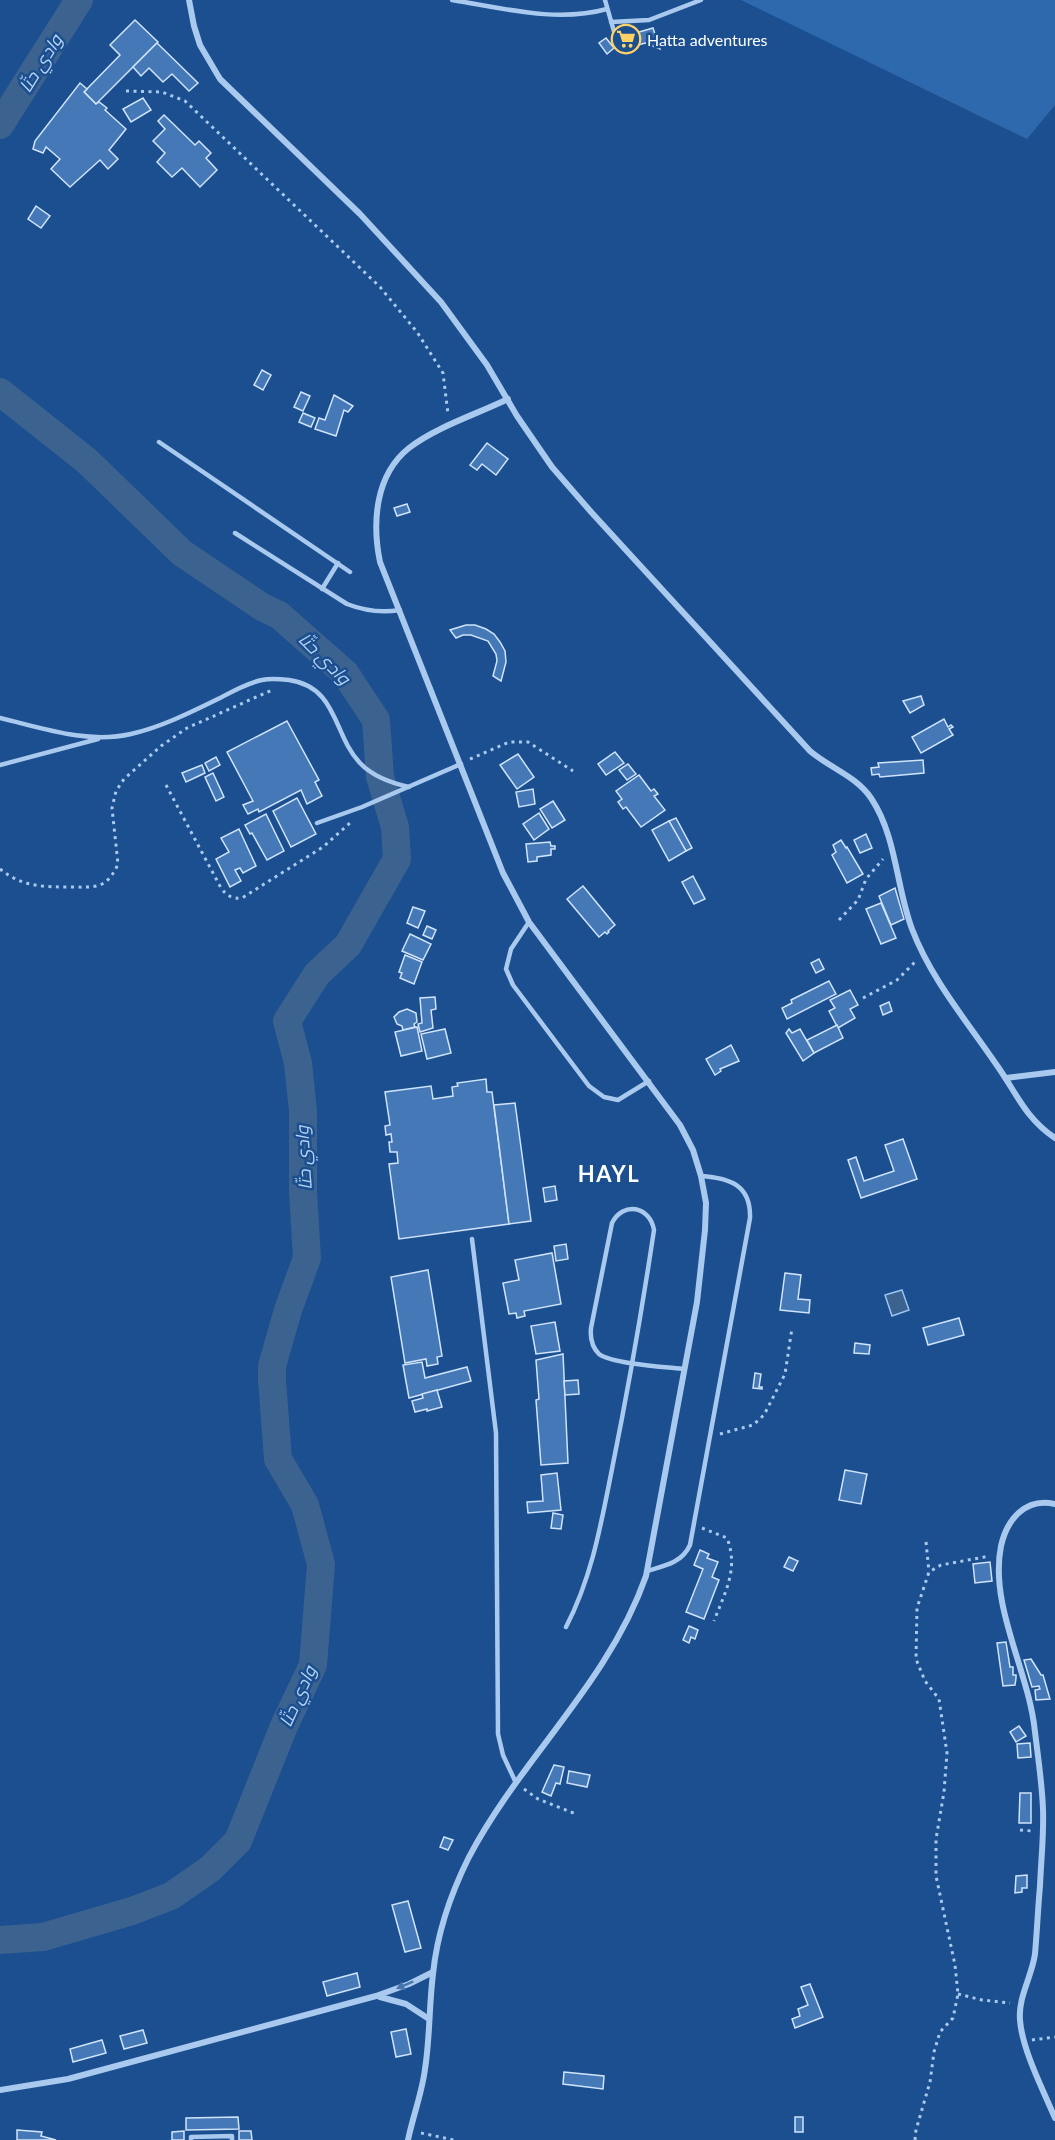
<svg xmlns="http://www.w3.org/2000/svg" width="1055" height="2140" font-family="Lato,Cairo,sans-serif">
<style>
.green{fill:#2e69ad}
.water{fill:#3c6290;stroke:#9cc4f0;stroke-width:1.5}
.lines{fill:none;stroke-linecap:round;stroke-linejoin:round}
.river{stroke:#3c6290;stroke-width:28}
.building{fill:#4478b7;stroke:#cfe3fa;stroke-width:1.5}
.path{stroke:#a9c9ee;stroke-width:3;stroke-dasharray:3 4.5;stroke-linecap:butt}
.service{stroke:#a9c9ee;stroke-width:4.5}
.minor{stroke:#a9c9ee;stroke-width:6}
.oneway{fill:#4674ac}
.labels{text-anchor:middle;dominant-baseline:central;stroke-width:5;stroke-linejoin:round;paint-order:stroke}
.poi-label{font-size:16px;fill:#fff;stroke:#1b4f8f;text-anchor:start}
.water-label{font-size:18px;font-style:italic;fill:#b5d3f5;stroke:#1b4f8f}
.district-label{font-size:22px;font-weight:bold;letter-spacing:1.5px;fill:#fff;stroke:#1b4f8f}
</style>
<rect width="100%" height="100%" fill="#1b4f8f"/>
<!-- green -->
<path class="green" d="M741 0H1055V105L1027 139Z"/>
<!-- water -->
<path class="water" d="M902 1290 909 1310 892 1316 885 1295Z"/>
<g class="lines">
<!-- river -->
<g class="river">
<path d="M0 125 79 0"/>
<path d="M0 392 87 461 182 553 262 607 279 615 345 673 376 720 380 777 395 827 397 859 348 945 317 974 287 1021 298 1063 303 1111V1192L307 1258 288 1310 272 1366V1380L278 1459 305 1505 321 1564 313 1665 284 1726 238 1841 210 1869 171 1896 132 1911 43 1937 0 1940"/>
</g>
</g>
<!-- building -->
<g class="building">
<path d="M135 20 158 42 96 104 84 92 120 55 110 45Z"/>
<path d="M653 28 660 49 645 43 618 51 615 39Z"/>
<path d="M606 38 614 48 607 54 599 43Z"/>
<path d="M157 43 198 83 189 91 172 74 163 82 149 68 141 76 133 67Z"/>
<path d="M80 83 87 89 84 92 96 104 99 102 107 108 105 110 126 129 109 150 118 159 108 169 100 160 70 187 51 169 60 159 46 147 43 153 33 149 35 141Z"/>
<path d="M143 98 151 110 131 122 123 109Z"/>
<path d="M164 115 195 145 199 141 211 153 206 158 217 170 200 187 182 168 172 177 157 162 165 153 153 141 165 129 158 121Z"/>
<path d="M36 206 50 216 41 228 28 219Z"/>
<path d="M262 370 271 375 263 390 254 385Z"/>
<path d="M301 392 310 396 303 411 294 407Z"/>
<path d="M334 395 353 406 348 412 344 410 336 436 315 429 319 418 325 420Z"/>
<path d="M303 413 315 418 311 427 299 422Z"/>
<path d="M487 443 508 459 496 475 482 464 477 470 470 465Z"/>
<path d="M407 504 410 512 397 516 394 508Z"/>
<path d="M466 625H475L486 629 494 634 500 642 505 651 506 662 501 681 493 676 497 661 496 654 488 641 471 635H463L456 638 450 630Z"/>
<path d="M921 696 924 705 910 713 903 701Z"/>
<path d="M944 719 948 727 951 725 953 727 949 729 953 735 921 753 912 737Z"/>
<path d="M287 721 319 780 315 782 322 796 307 804 301 790 259 812 258 809 248 814 243 805 253 801 227 752Z"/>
<path d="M615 752 624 763 606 775 598 764Z"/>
<path d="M518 754 534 777 517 789 500 765Z"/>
<path d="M216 757 220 765 209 771 205 763Z"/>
<path d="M923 760 924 773 880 777 879 774 872 775 871 768 879 767 878 763Z"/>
<path d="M628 764 636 774 627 780 619 770Z"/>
<path d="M202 765 205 773 186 782 182 773Z"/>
<path d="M213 773 224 797 216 801 205 777Z"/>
<path d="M639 775 651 791 654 789 658 794 654 796 665 810 641 827 626 807 623 809 618 802 622 799 616 791Z"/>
<path d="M533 789 535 804 519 807 516 792Z"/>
<path d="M297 798 316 834 291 847 273 811Z"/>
<path d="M553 801 565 820 552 828 540 809Z"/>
<path d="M539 813 549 829 534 840 523 824Z"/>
<path d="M266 814 284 851 267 860 252 833 250 834 245 825Z"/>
<path d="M676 818 692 848 686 851 669 821Z"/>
<path d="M669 821 686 851 669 861 652 830Z"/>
<path d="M239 829 256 866 243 873 240 868 235 870 241 881 230 887 216 859 229 852 221 838Z"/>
<path d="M866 834 872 848 860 853 854 840Z"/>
<path d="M841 840 846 848 847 847 863 874 847 883 832 855 836 852 833 845Z"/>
<path d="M550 842 551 846H555V849H551V855L537 857V861L528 862 526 844Z"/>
<path d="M693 876 705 899 694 904 682 882Z"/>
<path d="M583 886 615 925 608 931 609 932 607 934 605 932 599 937 567 899Z"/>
<path d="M895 888 904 919 891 925 879 896Z"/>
<path d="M881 903 896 938 881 944 866 909Z"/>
<path d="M413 907 425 911 418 928 407 923Z"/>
<path d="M427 926 436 930 432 939 423 935Z"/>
<path d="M410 934 431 944 423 960 402 951Z"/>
<path d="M405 955 422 962 414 984 400 978 402 973 399 972Z"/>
<path d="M819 959 824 969 816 973 811 963Z"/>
<path d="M829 981 836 994 787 1019 782 1008 792 1003 791 1000Z"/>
<path d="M850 990 858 1005 850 1009 855 1018 838 1028 829 1011 835 1008 830 1000Z"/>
<path d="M435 997 436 1009 431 1010 433 1028 420 1032 418 1024 422 1023 420 998Z"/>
<path d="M889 1002 892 1011 883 1015 880 1006Z"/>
<path d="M407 1009 416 1013 417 1022 414 1024 415 1027 403 1030 402 1026 397 1024 394 1017 399 1012Z"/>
<path d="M837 1025 843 1038 814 1053 807 1040Z"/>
<path d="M417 1027 422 1051 401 1056 395 1032Z"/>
<path d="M445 1029 451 1053 427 1059 421 1034Z"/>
<path d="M789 1029 792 1033 800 1029 814 1053 803 1061 786 1033Z"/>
<path d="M731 1045 739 1061 720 1069 721 1071 715 1075 706 1059Z"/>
<path d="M486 1079 487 1092H492L509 1224 399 1239 389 1164 398 1163 397 1152H390L389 1142H392L391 1134 386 1135 385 1126 390 1125 385 1092 431 1086 433 1099 453 1096 452 1087 458 1086 457 1083Z"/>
<path d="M515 1103 531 1221 509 1224 494 1105Z"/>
<path d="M903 1139 917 1179 861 1198 848 1160 856 1157 864 1181 894 1171 885 1145Z"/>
<path d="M555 1186 557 1200 545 1202 543 1188Z"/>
<path d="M566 1244 568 1259 556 1261 554 1246Z"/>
<path d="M552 1253 561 1304 524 1311 525 1316 517 1318 516 1313 509 1314 503 1283 519 1280 515 1260Z"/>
<path d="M428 1270 442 1356 437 1357 438 1364 427 1366 426 1359 405 1363 391 1277Z"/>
<path d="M785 1273 801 1275 798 1299 810 1300 809 1313 780 1310Z"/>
<path d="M959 1318 964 1335 928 1345 923 1328Z"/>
<path d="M555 1322 560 1351 536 1354 531 1326Z"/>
<path d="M855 1343 870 1345 869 1354 854 1353Z"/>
<path d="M563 1354 568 1463 541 1465 536 1400 539 1399 536 1360Z"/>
<path d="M422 1362 425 1378 467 1367 471 1381 409 1398 403 1365Z"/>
<path d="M755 1373 761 1374 759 1387H762V1389L753 1388Z"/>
<path d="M578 1380 579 1394 565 1395 564 1381Z"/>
<path d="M437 1390 442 1407 427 1411V1409L415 1412 412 1401 423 1398 422 1394Z"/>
<path d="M845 1470 867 1474 861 1504 839 1500Z"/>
<path d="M557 1473 561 1510 528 1513 527 1502 543 1501 541 1475Z"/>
<path d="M553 1513 563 1515 561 1529 551 1528Z"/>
<path d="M700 1550 709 1554 707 1558 718 1562 712 1577 719 1580 704 1619 686 1612 703 1569 694 1565Z"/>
<path d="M789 1557 798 1561 793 1571 784 1567Z"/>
<path d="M990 1562 992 1581 975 1583 973 1564Z"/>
<path d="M689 1626 698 1630 695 1639 691 1637 689 1643 683 1640Z"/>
<path d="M1006 1642 1010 1667H1013V1675H1016V1678L1015 1685 1003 1686 997 1643Z"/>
<path d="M1031 1659 1041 1675H1043L1050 1699 1036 1700 1035 1690 1040 1689 1039 1686 1032 1687 1024 1660Z"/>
<path d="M1019 1726 1026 1736 1016 1742 1010 1732Z"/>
<path d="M1030 1743 1031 1757 1018 1758 1017 1744Z"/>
<path d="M554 1765 564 1767 560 1784 556 1783 551 1796 542 1792Z"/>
<path d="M569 1771 590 1775 587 1787 567 1783Z"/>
<path d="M1020 1793H1031V1823H1019Z"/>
<path d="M444 1837 453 1840 448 1850 440 1847Z"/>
<path d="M1027 1875V1888H1022V1892L1015 1893 1016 1876Z"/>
<path d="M408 1901 421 1948 405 1952 392 1905Z"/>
<path d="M357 1973 360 1987 327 1996 323 1982Z"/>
<path d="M810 1984 823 2017 795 2028 792 2019 800 2016 798 2009 808 2005 801 1987Z"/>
<path d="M406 2029 411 2054 396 2057 391 2032Z"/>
<path d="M143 2030 147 2043 124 2049 120 2036Z"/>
<path d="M102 2040 106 2053 73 2062 70 2049Z"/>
<path d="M564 2072 604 2076 603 2089 563 2084Z"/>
<path d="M238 2117 239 2129 186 2130V2118Z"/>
<rect x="795" y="2117" width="8" height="15"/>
<path d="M17 2130 42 2132 41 2136 56 2140H17Z"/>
<path d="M184 2131V2140H172V2132Z"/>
<path d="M239 2131H251L252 2140H239Z"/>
</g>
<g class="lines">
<!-- path -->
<g class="path">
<path d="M126 91 162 92 185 101 380 287 417 332 443 373 448 414"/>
<path d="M470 759 509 742H528L573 771"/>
<path d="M166 785 221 888C227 896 232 899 242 898L323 847 351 822"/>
<path d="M0 869C22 887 44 887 71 887 81 887 91 888 100 885 109 881 114 873 118 864L112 808 116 791 124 779 161 746 187 728 272 690"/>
<path d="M839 920 858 900 866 879 883 859"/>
<path d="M863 998 897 980 916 961"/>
<path d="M720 1434 753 1425 764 1415 785 1374 792 1328"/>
<path d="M702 1528 727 1538C739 1569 725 1592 714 1621"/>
<path d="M926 1542 929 1572"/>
<path d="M524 1789 538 1799 576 1814"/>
<path d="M1020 1830 1032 1831"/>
<path d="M958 1994 982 2000 1010 2003"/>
<path d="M1032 2040 1055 2037"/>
<path d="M421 2133 454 2140"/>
<path d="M915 2140 916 2130 930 2082 934 2052 940 2032 953 2018 958 1994 955 1965 936 1876V1839L944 1792 947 1753 939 1699 925 1681 916 1659 917 1608 929 1572 941 1565 990 1556"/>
</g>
<!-- service -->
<g class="service">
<path d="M452 0C503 8 556 23 607 9"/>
<path d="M605 0 615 35"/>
<path d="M611 22 649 20 701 0"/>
<path d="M159 442 350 572"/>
<path d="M235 533 347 604C365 611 381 613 400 610"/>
<path d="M322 589 338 563"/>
<path d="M0 718C42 728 87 744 131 734 162 727 191 712 220 698 233 691 247 683 262 680 271 678 280 679 289 680 338 687 333 735 360 763 373 777 391 783 409 787"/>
<path d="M0 765 98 739"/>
<path d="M317 823 362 807 461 764"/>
<path d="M529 922 511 949 506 969 513 985 589 1086 604 1097 618 1100 649 1081"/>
<path d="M472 1239 496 1433 498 1734 503 1755 516 1783"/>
<path d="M647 1571C664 1566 682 1563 690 1545L750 1218C751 1185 730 1178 701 1176"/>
<path d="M566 1627C592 1577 601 1524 612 1469 628 1390 642 1310 654 1230 650 1206 623 1201 612 1223L591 1328C590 1338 592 1347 599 1354 612 1364 666 1367 684 1369"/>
<path d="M191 2140V2137L232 2136V2140"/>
</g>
<!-- minor -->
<g class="minor">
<path d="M189 0 194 26 200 45 220 79 360 214 441 302 487 365 517 416 552 467 592 513 810 751C830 768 856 776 871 798 897 837 896 887 912 929 931 979 966 1020 996 1064 1016 1092 1025 1118 1055 1138"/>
<path d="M1006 1078 1055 1072"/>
<path d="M1055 1504C1026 1497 1007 1519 1001 1546 989 1606 1029 1671 1035 1732 1038 1757 1042 1783 1043 1809 1044 1835 1041 1860 1040 1886 1038 1908 1037 1931 1035 1954 1032 1976 1018 1997 1020 2020 1022 2049 1043 2090 1055 2118"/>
<path d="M380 1997 406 2004 429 2019"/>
<path d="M0 2090 68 2079 376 1996 409 1984 433 1972"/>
<path d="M408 2140C413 2116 422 2093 425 2069 430 2038 429 2005 433 1974 437 1934 451 1893 469 1857 521 1758 608 1684 646 1576L697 1302 705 1230 706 1203 701 1176 693 1150 680 1125 529 922 503 873 380 562C372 523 375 475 409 448 436 427 477 414 508 399"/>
</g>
</g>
<!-- one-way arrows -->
<defs><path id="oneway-solid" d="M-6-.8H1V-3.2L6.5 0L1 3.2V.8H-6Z" transform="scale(1.5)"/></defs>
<use class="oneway" href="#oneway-solid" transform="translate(405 1985) rotate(157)"/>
<!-- icons -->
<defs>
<g id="supermarket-ring" transform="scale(1.5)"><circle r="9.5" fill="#1b4f8f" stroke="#ffd166" stroke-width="1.5"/><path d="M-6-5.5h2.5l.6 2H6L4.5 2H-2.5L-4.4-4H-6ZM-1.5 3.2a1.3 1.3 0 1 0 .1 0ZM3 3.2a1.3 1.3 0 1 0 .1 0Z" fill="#ffd166"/></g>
</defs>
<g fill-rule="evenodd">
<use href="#supermarket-ring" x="626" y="39"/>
</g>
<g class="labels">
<!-- poi labels -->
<g class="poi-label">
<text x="647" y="39">Hatta adventures</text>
</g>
<!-- water labels -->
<g class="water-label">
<text transform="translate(40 63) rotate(-58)">وادي حتّا</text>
<text transform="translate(325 658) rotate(45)">وادي حتّا</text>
<text transform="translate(303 1158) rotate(-93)">وادي حتّا</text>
<text transform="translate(297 1696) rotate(-66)">وادي حتّا</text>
</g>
<!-- district labels -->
<g class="district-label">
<text x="609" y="1173">HAYL</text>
</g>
</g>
</svg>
